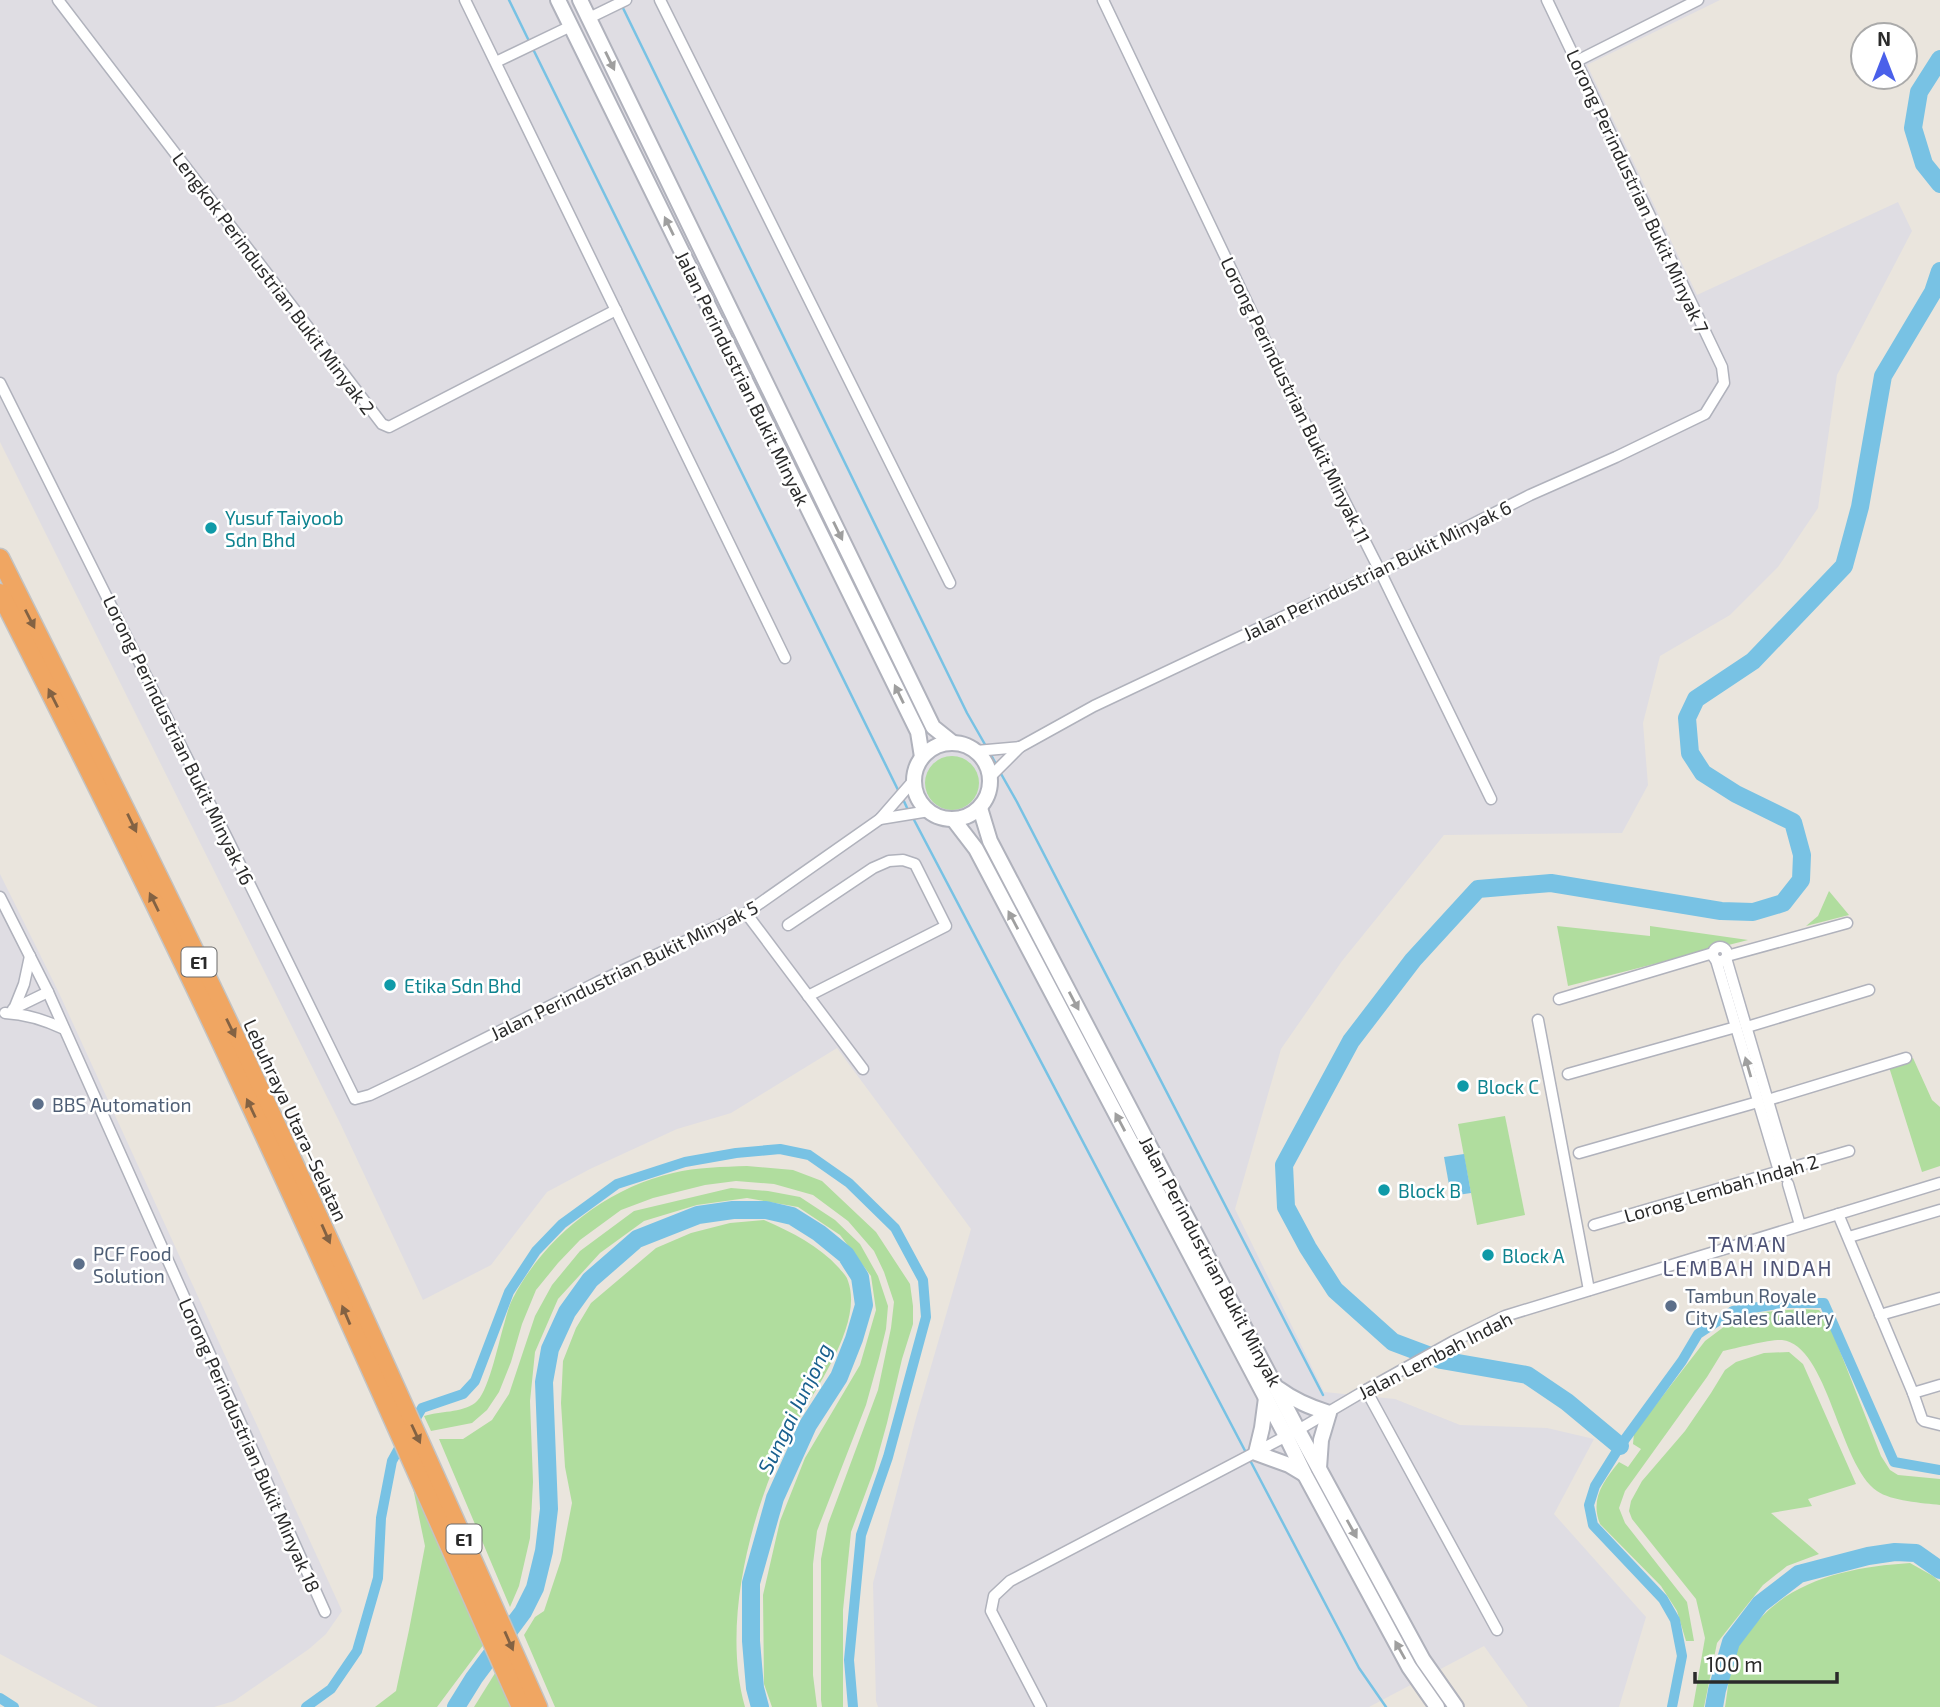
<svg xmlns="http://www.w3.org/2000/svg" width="1940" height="1707" font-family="'Exo 2',sans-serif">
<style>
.industrial{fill:#dfdde3}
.green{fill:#b0dd9e}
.water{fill:#78c2e4}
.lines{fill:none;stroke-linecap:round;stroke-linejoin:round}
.stream{stroke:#78c2e4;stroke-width:2.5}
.canal{stroke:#78c2e4;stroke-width:10}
.river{stroke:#78c2e4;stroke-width:18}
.minor-casing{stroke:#b0b2bc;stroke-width:13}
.secondary-casing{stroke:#b0b2bc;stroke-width:18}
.motorway-casing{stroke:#c3c3c3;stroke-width:21}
.minor{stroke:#fff;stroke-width:10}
.secondary{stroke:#fff;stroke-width:14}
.motorway{stroke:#f0a662;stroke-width:18}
.oneway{fill:#9f9f9f}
.oneway2{fill:#836243}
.culture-dot{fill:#0f9aa8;stroke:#fff;stroke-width:2.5}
.service-dot{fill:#5c6f8a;stroke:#fff;stroke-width:2.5}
.labels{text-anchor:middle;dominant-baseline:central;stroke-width:5;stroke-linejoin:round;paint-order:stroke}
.shield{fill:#fff;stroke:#6a6a6a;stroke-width:2}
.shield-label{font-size:18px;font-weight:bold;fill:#2a2a2a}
.street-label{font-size:19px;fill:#2a2a2a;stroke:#fff}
.culture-label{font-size:19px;fill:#0d838f;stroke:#fff;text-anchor:start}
.service-label{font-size:19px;fill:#4e5e75;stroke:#fff;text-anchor:start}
.neighbourhood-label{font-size:21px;letter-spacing:2px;fill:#4e5376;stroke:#fff}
.water-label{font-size:21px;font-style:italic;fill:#19608e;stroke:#fff}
</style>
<rect width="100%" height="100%" fill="#eae5dd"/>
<!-- industrial -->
<g class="industrial">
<path d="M0 0H1720L1587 65 1697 295 1898 202 1912 231 1837 375 1818 508 1778 567 1730 615 1660 656 1643 723 1648 785 1622 833 1444 835 1342 961 1281 1049 1235 1209 1324 1392 1395 1399 1460 1425 1547 1428 1594 1439 1554 1514 1646 1617 1619 1707H1528L1484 1646 1369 1707H878L876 1701 873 1583 916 1418 971 1229 837 1048 731 1113 677 1129 590 1169 547 1192 491 1265 423 1300 341 1125 0 442Z"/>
<path d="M0 874 59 993 342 1611 326 1634 309 1649 234 1701 214 1707H98L0 1654Z"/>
</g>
<!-- green -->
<g class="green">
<circle cx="952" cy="783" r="27"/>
<path d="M1829 891 1849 915 1806 926 1818 916Z"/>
<path d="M1557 926 1650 936V926L1748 940 1568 986Z"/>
<path d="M1913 1058 1932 1100 1940 1107V1166L1922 1172 1889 1067Z"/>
<path d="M1505 1116 1525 1215 1477 1225 1458 1124Z"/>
<path d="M747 1166 793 1170 822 1181 876 1232 910 1284 913 1306V1324L902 1359 887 1423 874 1470 851 1532 843 1610V1707H822L821 1700V1559L828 1524 878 1390 891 1328 894 1302 884 1272 874 1251 848 1221 813 1195 774 1184 736 1181 705 1185 653 1198 621 1210 580 1240 558 1263 536 1290 522 1324 511 1362 499 1392 487 1410 472 1423 431 1431 424 1416C440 1411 461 1413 475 1403 488 1394 498 1345 503 1328 506 1318 508 1307 513 1298 544 1238 606 1188 673 1173 697 1167 723 1167 747 1166Z"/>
<path d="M731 1188 768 1191 800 1197 835 1220 860 1244 878 1276 888 1306 886 1329 879 1358 866 1405 817 1531 813 1564V1675L817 1707H772L764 1684 763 1595 780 1521 805 1458 860 1365 876 1310 871 1276 840 1235 798 1207 747 1198 697 1205 644 1221 600 1253 558 1299 535 1352 530 1401 533 1482 530 1538 519 1586 510 1607 439 1439H463L492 1420 509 1394 535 1316 552 1285 580 1251 634 1211Z"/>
<path d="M764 1220C793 1233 818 1245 839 1268 842 1272 847 1276 848 1281 863 1322 819 1383 800 1417 790 1433 780 1451 773 1469 745 1539 724 1633 745 1707H555L524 1635 535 1617 544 1611 561 1560 572 1503 565 1467 561 1403 563 1361 576 1328 591 1303 656 1248 691 1233 730 1223Z"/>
<path d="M1802 1309 1819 1310 1829 1323 1881 1456 1890 1470 1898 1475 1940 1479V1505C1923 1503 1891 1501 1877 1491 1839 1465 1828 1345 1782 1340 1771 1339 1736 1348 1723 1351L1707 1377 1625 1491 1619 1508 1625 1523 1687 1602 1694 1641H1686L1677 1611 1661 1586 1600 1524C1590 1499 1603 1482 1619 1462L1628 1467 1641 1449 1633 1444 1634 1433 1705 1341 1733 1320 1763 1312Z"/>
<path d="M1789 1352 1803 1364 1856 1484 1808 1499 1812 1506 1771 1513 1819 1554 1787 1566 1763 1585 1717 1643 1704 1707H1693L1705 1638 1696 1599 1632 1519 1629 1511 1631 1501 1642 1481 1685 1431 1711 1393 1725 1370 1736 1362 1764 1353Z"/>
<path d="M416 1486 484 1644 437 1707H375L396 1691 409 1630 425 1546 413 1488Z"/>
<path d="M1910 1563 1933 1576 1940 1582V1707H1725C1728 1690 1729 1670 1735 1653 1738 1645 1745 1638 1750 1631 1787 1579 1851 1567 1910 1563Z"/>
<path d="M497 1670 514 1707H474Z"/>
</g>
<!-- water -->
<path class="water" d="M1464 1154 1471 1193 1451 1196 1444 1157Z"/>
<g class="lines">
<!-- stream -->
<g class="stream">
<path d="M509 0 529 41"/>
<path d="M622 6 967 713 987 748"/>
<path d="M532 47 899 792"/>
<path d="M990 753 997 766"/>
<path d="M1000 772 1017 802 1323 1395"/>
<path d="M902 797 908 810"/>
<path d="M912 816 1359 1668 1386 1707"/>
</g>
<!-- canal -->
<g class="canal">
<path d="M412 1425 422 1408 463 1394 475 1381 509 1292 536 1251 562 1224 617 1184 685 1162 736 1153 780 1149 809 1155 849 1183 895 1228 923 1280 926 1317 888 1457 861 1535 849 1660 853 1707"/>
<path d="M0 1698 14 1707"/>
<path d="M306 1707 331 1689 357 1651 378 1578 381 1518 392 1461 403 1441"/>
<path d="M1672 1707 1682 1656 1675 1620 1663 1599 1593 1525 1589 1505 1595 1486 1620 1446 1682 1361 1698 1334 1733 1311 1784 1303H1824L1894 1462 1940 1470"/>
</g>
<!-- river -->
<g class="river">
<path d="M1940 59 1919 92 1913 128 1924 164 1940 184"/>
<path d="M1620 1446 1567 1402 1527 1375 1441 1360 1393 1342 1335 1290 1308 1248 1286 1207 1284 1165 1351 1041 1413 960 1478 889 1551 883 1721 911 1753 912 1783 903 1801 880 1802 855 1793 822 1736 794 1703 773 1690 753 1687 718 1696 699 1753 661 1844 566 1860 507 1883 376 1933 292 1940 271"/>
<path d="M456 1707 474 1678 523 1612 535 1588 544 1551 549 1509 544 1382 550 1349 567 1312 590 1280 637 1239 698 1215 733 1210H766L792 1216 819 1233 846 1255 860 1277 864 1305 854 1339 839 1377 808 1425 775 1498 751 1583V1641L755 1688 760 1707"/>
<path d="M1714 1707 1717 1690 1731 1642 1760 1604 1799 1574 1868 1556 1895 1552 1916 1553 1940 1570"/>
</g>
<!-- minor casing -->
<g class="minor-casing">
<g id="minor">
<path d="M58 0 382 424 389 427 616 310"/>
<path d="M465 0 785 658"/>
<path d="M660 0 950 583"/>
<path d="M1103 0 1293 399 1380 571 1491 799"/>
<path d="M589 18 626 0"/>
<path d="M1577 61 1698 0"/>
<path d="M496 62 571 26"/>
<path d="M0 383 228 840 355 1099 370 1095 418 1072 598 982 746 913 880 819 914 780"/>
<path d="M976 751 1020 747"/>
<path d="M990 777 1020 747 1094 706 1380 571 1530 495 1616 457 1705 414 1724 383 1722 367 1547 0"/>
<path d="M880 819 929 811"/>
<path d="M0 897 48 992 325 1612"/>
<path d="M746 913 863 1069"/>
<path d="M788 925 873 868 889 861 903 860 915 864 946 926 808 996"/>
<circle cx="1720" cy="954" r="7"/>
<path d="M1727 956 1847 923"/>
<path d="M1726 958 1788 1169 1787 1174"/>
<path d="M1716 960 1779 1171 1786 1177"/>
<path d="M1559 999 1713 953"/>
<path d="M13 1009 48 992"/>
<path d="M14 1009 24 984 30 956"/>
<path d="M5 1013C26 1014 45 1020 64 1029"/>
<path d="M1538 1020 1589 1290"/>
<path d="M1747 1027 1869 990"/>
<path d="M1568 1074 1736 1027"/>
<path d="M1768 1100 1906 1058"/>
<path d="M1579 1153 1758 1102"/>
<path d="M1788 1184 1800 1225"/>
<path d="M1838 1214 1913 1393 1922 1419 1924 1421 1940 1425"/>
<path d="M1594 1225 1849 1151"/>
<path d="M1849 1237 1940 1210"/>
<path d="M1880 1315 1940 1298"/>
<path d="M1366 1390 1497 1630"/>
<path d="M1913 1393 1940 1385"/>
<path d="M1041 1707 991 1611 994 1596 1010 1581 1298 1430 1366 1390 1454 1341 1505 1316 1940 1183"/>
</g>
</g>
<!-- secondary casing -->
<g class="secondary-casing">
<g id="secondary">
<path d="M558 0 918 732 922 757"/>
<path d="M580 0 933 727 953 743"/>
<circle cx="952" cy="781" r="38"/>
<path d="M980 808 990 841 1298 1430 1423 1660 1456 1707"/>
<path d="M953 819 976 849 1286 1436 1305 1475 1409 1667 1437 1707"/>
<path d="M1279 1389C1295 1401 1310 1407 1329 1413L1321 1440 1319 1468"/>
<path d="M1266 1398 1262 1428 1256 1453 1289 1465 1304 1474"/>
</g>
</g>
<!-- motorway casing -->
<g class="motorway-casing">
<g id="motorway">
<path d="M0 558C84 727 170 896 250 1068 349 1280 443 1493 538 1707"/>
<path d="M0 593C80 751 159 909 234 1070 333 1281 426 1494 521 1707"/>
</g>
</g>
<!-- minor -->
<use href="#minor" class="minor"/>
<!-- secondary -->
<use href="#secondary" class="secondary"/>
<!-- motorway -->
<use href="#motorway" class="motorway"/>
</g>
<!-- one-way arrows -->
<defs><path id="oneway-solid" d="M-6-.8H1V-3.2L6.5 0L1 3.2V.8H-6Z" transform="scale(1.75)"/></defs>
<g class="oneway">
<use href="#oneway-solid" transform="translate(610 61) rotate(64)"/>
<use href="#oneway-solid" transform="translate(669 226) rotate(-116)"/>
<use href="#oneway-solid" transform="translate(838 531) rotate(64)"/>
<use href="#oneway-solid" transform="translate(899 694) rotate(-116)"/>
<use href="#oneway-solid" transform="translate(1013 920) rotate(-118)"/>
<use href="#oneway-solid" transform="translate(1074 1001) rotate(62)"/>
<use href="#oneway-solid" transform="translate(1748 1067) rotate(-106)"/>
<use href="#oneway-solid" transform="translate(1120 1122) rotate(-118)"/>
<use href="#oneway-solid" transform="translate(1352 1529) rotate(61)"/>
<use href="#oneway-solid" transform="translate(1400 1650) rotate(-119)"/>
</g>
<g class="oneway2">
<use href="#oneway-solid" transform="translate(30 619) rotate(63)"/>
<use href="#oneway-solid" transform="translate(53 698) rotate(-117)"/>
<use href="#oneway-solid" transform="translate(132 823) rotate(64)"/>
<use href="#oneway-solid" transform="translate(154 902) rotate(-116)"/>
<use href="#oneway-solid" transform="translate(231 1028) rotate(64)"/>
<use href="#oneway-solid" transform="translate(251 1108) rotate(-115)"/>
<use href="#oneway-solid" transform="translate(326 1234) rotate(66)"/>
<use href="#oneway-solid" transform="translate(346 1315) rotate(-113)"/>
<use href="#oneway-solid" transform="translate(416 1434) rotate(65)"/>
<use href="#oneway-solid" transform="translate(509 1641) rotate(66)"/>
</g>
<!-- markers -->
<g class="culture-dot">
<circle cx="211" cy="528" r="7"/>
<circle cx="390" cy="985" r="7"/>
<circle cx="1463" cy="1086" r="7"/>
<circle cx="1384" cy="1190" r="7"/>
<circle cx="1488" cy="1255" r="7"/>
</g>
<g class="service-dot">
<circle cx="38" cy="1104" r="7"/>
<circle cx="79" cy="1264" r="7"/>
<circle cx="1671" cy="1306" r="7"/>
</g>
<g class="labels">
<!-- shield labels -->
<g class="shield">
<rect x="181.5" y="947.5" width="35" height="29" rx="5"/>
<rect x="446.5" y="1524.5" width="35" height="29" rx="5"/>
</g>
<g class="shield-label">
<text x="199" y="962">E1</text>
<text x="464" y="1539">E1</text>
</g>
<!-- street labels -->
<g class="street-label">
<text transform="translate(1638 191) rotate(65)">Lorong Perindustrian Bukit Minyak 7</text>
<text transform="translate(274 283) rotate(53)">Lengkok Perindustrian Bukit Minyak 2</text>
<text transform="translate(743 378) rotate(64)">Jalan Perindustrian Bukit Minyak</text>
<text transform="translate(1296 400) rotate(64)">Lorong Perindustrian Bukit Minyak 11</text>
<text transform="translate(1377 570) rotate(-26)">Jalan Perindustrian Bukit Minyak 6</text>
<text transform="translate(179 740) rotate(64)">Lorong Perindustrian Bukit Minyak 16</text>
<text transform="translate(624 970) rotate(-26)">Jalan Perindustrian Bukit Minyak 5</text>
<text transform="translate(296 1120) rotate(65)">Lebuhraya Utara–Selatan</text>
<text transform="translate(1721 1188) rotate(-16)">Lorong Lembah Indah 2</text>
<text transform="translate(1211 1261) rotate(62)">Jalan Perindustrian Bukit Minyak</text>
<text transform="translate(1435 1355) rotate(-27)">Jalan Lembah Indah</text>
<text transform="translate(250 1445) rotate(66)">Lorong Perindustrian Bukit Minyak 18</text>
</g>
<!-- culture labels -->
<g class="culture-label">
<text x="225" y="517">Yusuf Taiyoob<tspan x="225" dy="22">Sdn Bhd</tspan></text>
<text x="404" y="985">Etika Sdn Bhd</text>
<text x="1477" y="1086">Block C</text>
<text x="1398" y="1190">Block B</text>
<text x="1502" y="1255">Block A</text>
</g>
<!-- service labels -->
<g class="service-label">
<text x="52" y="1104">BBS Automation</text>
<text x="93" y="1253">PCF Food<tspan x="93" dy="22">Solution</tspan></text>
<text x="1685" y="1295">Tambun Royale<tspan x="1685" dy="22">City Sales Gallery</tspan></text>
</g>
<!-- neighbourhood labels -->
<g class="neighbourhood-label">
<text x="1748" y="1243">TAMAN<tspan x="1748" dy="24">LEMBAH INDAH</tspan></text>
</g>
<!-- water labels -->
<g class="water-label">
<text transform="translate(794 1408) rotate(-64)">Sungai Junjong</text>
</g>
</g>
<!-- north arrow -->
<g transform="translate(1884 56)"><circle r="33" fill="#ffffff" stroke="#aaaaaa" stroke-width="2"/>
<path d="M0-5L12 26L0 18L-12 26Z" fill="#4a60ea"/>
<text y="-10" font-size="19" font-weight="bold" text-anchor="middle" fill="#2a2a2a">N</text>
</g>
<!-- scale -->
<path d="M1695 1672v10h142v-10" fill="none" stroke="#2a2a2a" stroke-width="3.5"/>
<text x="1706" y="1672" font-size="21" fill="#2a2a2a" stroke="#ffffff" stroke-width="5" paint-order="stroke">100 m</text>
</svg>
